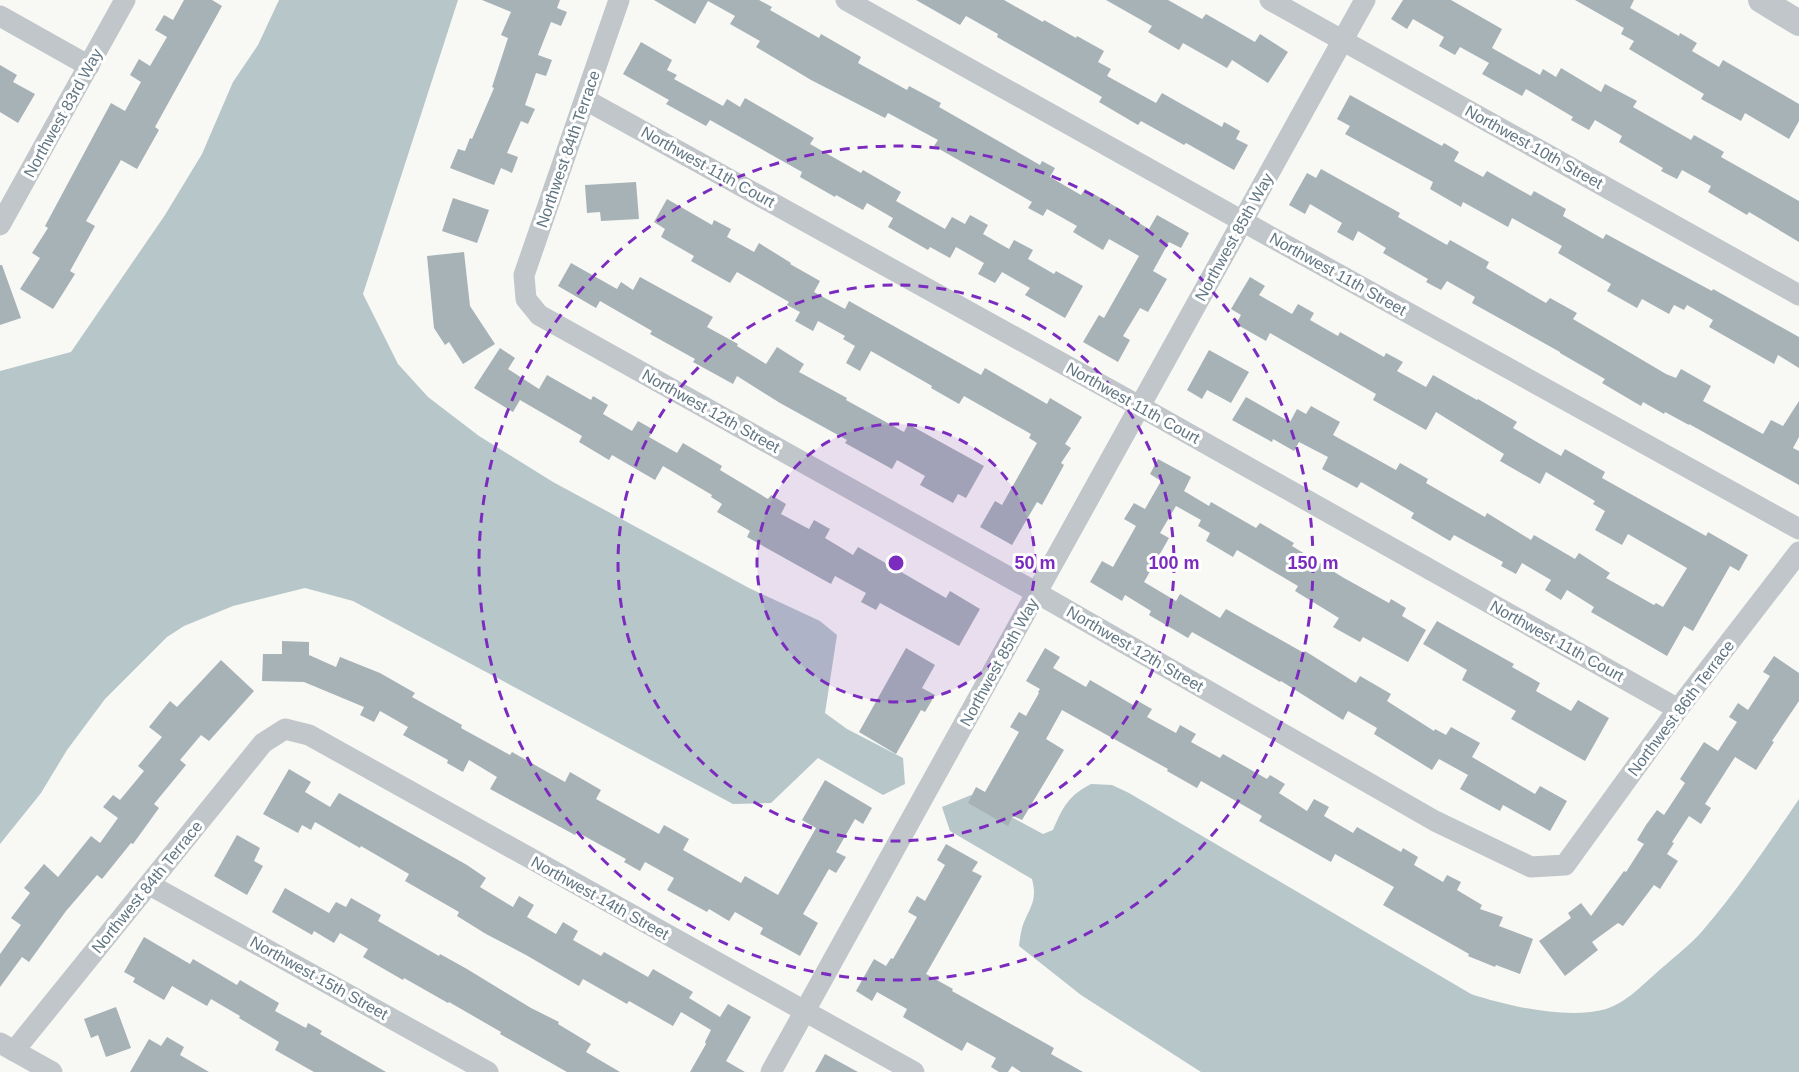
<svg xmlns="http://www.w3.org/2000/svg" width="1799" height="1072" font-family="Helvetica,sans-serif">
<style>
.water{fill:#b7c6c9}
.building{fill:#a7b2b7}
.lines{fill:none;stroke-linecap:round;stroke-linejoin:round}
.minor{stroke:#c0c6c9;stroke-width:21}
.tertiary{stroke:#c0c6c9;stroke-width:26}
.ring{fill:none;stroke:#7b2cbf;stroke-width:3;stroke-dasharray:10 8}
.labels{text-anchor:middle;dominant-baseline:central;stroke-width:6;stroke-linejoin:round;paint-order:stroke}
.street-label{font-size:16px;fill:#617682;stroke:#fff}
.centre{fill:#7b2cbf;stroke:#fff;stroke-width:3}
.ring-label{font-size:18px;text-anchor:middle;font-weight:bold;fill:#7b2cbf;stroke:#fff;stroke-width:6;stroke-linejoin:round;paint-order:stroke}
</style>
<rect width="100%" height="100%" fill="#f8f8f5"/>
<!-- water -->
<g class="water">
<path d="M279 0H458L363 294 398 364 428 397 479 436 553 482 749 588 820 621 837 635 825 713 847 729 903 758 905 784 883 795 818 758 771 803 733 804 353 601 305 588 233 606 184 626 167 637 105 699 67 750 41 793 0 844V371L71 352 165 215 202 154 233 82 258 45Z"/>
<path d="M1091 784 1112 785 1129 793 1471 994C1507 1006 1568 1020 1606 1009 1625 1003 1639 988 1654 975 1670 960 1690 946 1704 929 1739 888 1769 843 1799 799V1072H1201L1081 995 1019 946C1020 938 1021 929 1024 922 1032 904 1037 899 1032 879L950 831 942 807 971 795 1043 834 1053 830C1063 807 1068 796 1091 784Z"/>
</g>
<!-- building -->
<g class="building">
<path d="M184 0H212L222 6 155 127 159 130 137 169 121 160 86 221 95 226 70 271 75 274 53 309 20 289 40 258 32 253 48 228 45 226 111 103 125 111 141 82 130 75 139 59 150 66 167 37 155 30 164 15 173 20Z"/>
<path d="M482 0H560L557 8 567 12 561 26 551 22 538 55 552 60 546 76 536 73 525 105 535 109 528 124 521 121 507 153 518 157 512 173 501 168 494 185 450 168 458 149 465 151 470 138 472 139 494 88 492 87 508 38 501 35 511 12Z"/>
<path d="M654 0H759L772 7 770 10 819 38 821 34 861 57 858 63 907 90 909 86 941 103 939 107 1040 165 1042 161 1055 168 1050 177 1081 195 1085 189 1125 212 1124 214 1149 229 1157 215 1189 233 1181 248 1169 242 1153 271 1167 279 1148 312 1140 308 1123 336 1130 340 1118 362 1083 342 1099 315 1104 318 1139 256 1109 239 1103 250 1073 232 1077 226 1047 209 1043 216 1028 208 1032 202 934 146 938 140 888 113 885 118 811 80 756 47 760 41 730 24 735 16 708 1 695 24Z"/>
<path d="M916 0H1004L1043 22 1044 20 1076 38 1077 36 1104 51 1098 62 1111 69 1107 76 1156 103 1162 93 1222 127 1224 122 1240 131 1236 139 1248 145 1234 170 1186 143 1184 145 1141 121 1138 125 1099 102 1102 97 997 37 998 34 966 16 960 25Z"/>
<path d="M1106 0H1168L1202 19 1206 14 1255 42 1260 34 1288 52 1268 83 1232 60 1227 68 1183 43 1179 50 1148 32 1152 26Z"/>
<path d="M1403 0H1451L1502 29 1492 48 1540 75 1543 69 1556 77 1561 68 1601 92 1605 84 1637 101 1633 107 1691 140 1694 135 1724 152 1721 157 1799 201V242L1749 212 1747 215 1708 192 1711 186 1682 170 1677 179 1661 171 1663 168 1619 142 1622 136 1595 120 1589 130 1571 120 1573 117 1526 89 1522 96 1482 74 1489 63 1460 47 1455 55 1439 46 1444 37 1413 19 1407 29 1391 19Z"/>
<path d="M1575 0H1634L1630 8 1679 36 1680 33 1697 43 1692 51 1719 67 1723 60 1799 104V121L1789 139 1745 113 1741 121 1701 99 1704 94 1629 49 1634 41 1621 34 1624 28Z"/>
<path d="M641 42 672 60 667 70 677 75 674 79 723 106 727 99 740 107 745 98 814 138 810 144 861 173 863 170 901 192 896 201 945 229 952 217 965 224 970 215 988 225 983 234 1009 249 1014 240 1033 250 1028 259 1054 274 1056 271 1083 286 1065 318 1025 295 1030 288 1002 272 995 283 978 274 984 263 956 247 950 258 930 247 928 250 888 227 893 218 867 203 863 210 836 195 835 197 800 177 802 172 710 120 706 126 666 104 669 100 623 74Z"/>
<path d="M0 65 17 75 13 82 35 94 18 123 0 112Z"/>
<path d="M1350 95 1442 146 1444 143 1459 152 1454 161 1483 177 1487 171 1531 196 1534 191 1566 209 1563 216 1603 239 1606 234 1712 291 1713 289 1799 337V368L1778 355 1774 364 1709 327 1713 320 1687 305 1684 310 1674 305 1669 314 1642 299 1637 308 1607 291 1611 284 1558 253 1562 246 1512 218 1508 227 1463 202 1461 207 1430 189 1433 182 1345 134 1350 126 1337 119Z"/>
<path d="M1321 169 1400 213 1398 217 1447 245 1450 240 1489 262 1486 268 1546 303 1550 298 1577 313 1573 319 1666 374 1676 378 1681 369 1711 386 1703 401 1763 434 1771 420 1783 426 1799 401V437L1793 448 1799 451V485L1689 424V425L1665 412 1664 414 1643 402 1641 406 1602 383 1605 379 1560 353V352L1472 303 1475 297 1447 281 1441 290 1426 282 1428 279 1383 253 1386 248 1358 231 1353 241 1337 232 1342 223 1310 204 1305 214 1289 205 1307 173 1316 178Z"/>
<path d="M636 182 639 219 601 221 600 212 587 213 585 185Z"/>
<path d="M453 198 489 210 477 243 442 231Z"/>
<path d="M667 199 712 225 714 220 731 229 727 237 754 252 759 243 791 263 790 264 820 281 814 292 845 309 849 301 981 375 985 368 1047 404 1050 398 1082 417 1065 444 1071 448 1061 463 1064 465 1042 505 1037 502 1012 545 980 527 995 501 1002 505 1037 443 1029 438 1031 434 964 396 959 404 931 388 932 386 871 351 860 371 846 363 855 346 843 339 845 336 818 321 813 331 795 321 800 312 787 305 789 302 737 272 730 283 691 261 694 256 661 237 665 229 654 222Z"/>
<path d="M464 252 470 306 495 344 463 364 449 342 445 345 434 328 427 256Z"/>
<path d="M571 263 617 289 621 282 633 290 640 277 713 317 707 327 738 344 737 346 766 364 777 347 804 364 799 372 847 398 846 400 904 432 908 424 984 466 966 498 958 494 953 503 920 485 925 476 897 460 892 469 845 443 847 440 780 403 737 376 733 384 693 362 695 359 650 334 652 331 600 301 596 308 558 286Z"/>
<path d="M0 265H2L21 318 0 325Z"/>
<path d="M1250 277 1265 286 1259 295 1292 314 1298 304 1314 313 1310 320 1338 336 1340 332 1384 357 1386 353 1403 362 1397 371 1426 387 1433 375 1477 400 1478 399 1517 422 1513 428 1561 456 1565 449 1605 472 1602 478 1706 536 1708 532 1748 555 1739 571 1730 566 1693 631 1684 626 1667 656 1591 612 1594 607 1567 590 1561 600 1545 590 1551 580 1522 563 1516 574 1501 566 1503 562 1454 535 1450 541 1411 518 1414 513 1361 482 1357 488 1322 469 1328 457 1299 442 1294 451 1273 439 1272 442 1232 420 1246 397 1290 422 1297 409 1306 414 1311 406 1340 422 1333 435 1396 470 1400 463 1428 479 1426 483 1485 517 1487 513 1531 540 1534 535 1575 559 1579 553 1610 573 1606 578 1654 605 1656 603 1663 607 1687 568 1628 534 1622 545 1595 530 1605 511 1593 504 1595 501 1546 472 1540 484 1500 461 1504 454 1436 412 1426 430 1373 400 1376 394 1270 333 1266 341 1236 324 1241 315 1231 309Z"/>
<path d="M500 348 515 358 508 369 539 389 547 375 591 400 593 396 608 405 603 414 632 431 638 421 654 430 649 437 677 453 683 443 722 466 720 470 768 499 771 495 786 504 781 514 809 529 814 520 830 529 825 538 853 555 858 547 946 598 950 591 980 609 959 646 880 603 876 610 861 602 866 593 835 576 831 584 747 537 750 531 717 512 722 504 711 497 712 495 663 466 655 480 612 455 609 460 579 442 582 436 520 400 513 412 474 388Z"/>
<path d="M1209 350 1249 372 1231 403 1207 390 1202 399 1187 390Z"/>
<path d="M1158 459 1191 477 1184 491 1209 506 1211 502 1256 528 1260 523 1294 543 1292 546 1344 578 1389 603 1391 599 1406 608 1402 616 1426 630 1408 662 1363 637 1360 642 1333 627 1339 618 1295 591 1298 586 1237 550 1233 557 1206 541 1210 533 1198 526 1201 520 1176 506 1160 533 1169 538 1144 582 1176 601 1180 594 1220 618 1226 609 1304 653 1305 651 1356 683 1360 676 1391 694 1387 701 1434 731 1435 729 1446 735 1451 727 1480 743 1472 757 1535 794 1540 786 1567 801 1550 831 1503 805 1500 811 1460 789 1468 775 1439 759 1432 770 1374 734 1377 728 1348 711 1343 720 1281 681 1280 682 1192 632 1188 638 1149 615 1151 611 1125 595 1122 601 1090 582 1102 561 1113 567 1136 526 1124 519 1134 503 1145 509 1161 481 1150 474Z"/>
<path d="M1437 621 1514 664 1512 667 1540 683 1536 691 1571 711 1578 700 1609 718 1585 761 1511 719 1516 711 1462 680 1467 670 1423 644Z"/>
<path d="M282 641 309 642V655L336 667 340 657 380 673 415 693 412 697 462 725 461 728 510 755 512 752 565 782 570 772 601 790 596 799 659 834 664 825 689 839 683 850 741 883 745 876 778 895 816 828 802 820 825 780 872 808 863 824 855 819 836 852 846 857 836 873 829 869 803 914 818 923 800 956 760 934 763 928 735 912 729 921 709 909 707 912 667 890 674 878 645 862 640 871 624 862 626 859 577 832 575 835 490 789 497 777 469 760 463 772 447 763 448 760 403 735 408 727 380 711 374 722 360 715 364 707 304 682 262 681 263 654H282Z"/>
<path d="M906 648 935 665 922 688 935 695 925 712 921 710 896 754 859 732Z"/>
<path d="M1045 648 1060 657 1053 668 1086 687 1090 680 1133 705 1136 700 1152 709 1147 717 1176 733 1180 725 1196 734 1191 742 1220 758 1223 754 1267 779 1270 775 1285 784 1279 793 1307 811 1314 799 1329 807 1324 816 1353 833 1357 827 1401 852 1403 848 1418 857 1414 865 1443 882 1447 875 1461 882 1457 890 1482 905 1480 909 1503 917 1499 926 1533 939 1520 974 1496 965 1495 967 1468 956 1469 954 1383 905 1394 887 1335 854 1331 862 1259 821 1262 816 1201 781 1197 788 1167 771 1168 769 1062 710 1046 739 1064 750 1022 820 1013 816 1008 826 968 803 976 787 985 792 1019 732 1010 727 1019 712 1026 716 1039 693 1038 692 1040 689 1026 681Z"/>
<path d="M1774 656 1799 673V701L1772 741 1774 742 1756 770 1735 757 1705 804 1711 808 1701 824 1689 816 1672 842 1674 843 1667 854 1678 861 1660 889 1654 885 1623 926 1618 923 1592 942 1598 950 1565 976 1539 941 1571 918 1568 913 1581 903 1591 916 1624 871 1626 872 1644 844 1637 840 1646 825 1657 810 1664 815 1685 783 1680 779 1704 742 1718 751 1737 722 1729 717 1738 703 1748 710 1770 676 1763 672Z"/>
<path d="M221 660 254 691 209 741 201 735 180 760 186 765 154 804 159 808 133 844 131 843 102 879 97 875 66 911 29 962 22 957 0 987V954L21 925 11 918 30 893 24 888 44 864 58 877 91 836 100 843 118 818 103 807 113 795 120 800 144 771 138 766 162 737 149 727 170 701 177 707Z"/>
<path d="M289 769 311 782 305 792 330 807 339 793 467 865 486 878 480 887 513 907 519 896 534 905 527 917 556 934 563 922 578 931 573 940 601 956 604 952 648 977 653 969 693 992 689 998 720 1017 728 1004 751 1017 726 1061 745 1072H690L706 1044 705 1042 711 1030 681 1012 673 1026 629 1001 627 1004 583 979 579 986 526 955 486 934 457 916 459 912 405 881 409 874 361 846 360 848 315 822 311 830 302 825 298 833 263 814Z"/>
<path d="M237 835 260 848 254 861 263 866 247 895 214 876Z"/>
<path d="M946 844 978 862 972 871 982 876 926 974 953 989 952 991 1054 1048 1051 1054 1083 1072H1021L1012 1066 1008 1072H999L991 1067 996 1058 967 1042 962 1051 903 1017 907 1009 877 992 872 1001 856 991 874 959 886 966 891 958 893 959 917 917 908 912 917 896 925 901 945 865 937 860Z"/>
<path d="M285 888 329 913 336 902 346 907 351 898 381 915 378 921 439 956 440 954 467 969 531 1008 559 1022 558 1024 591 1044 586 1052 620 1072H567L500 1034 501 1032 449 1002 448 1003 404 978 403 980 363 957 368 949 340 933 334 943 314 931 312 935 272 912Z"/>
<path d="M144 937 190 964 193 959 237 985 240 980 279 1003 275 1011 306 1028 308 1023 322 1031 320 1034 386 1072H314L275 1050 279 1042 239 1018 240 1016 211 999 207 1006 172 986 164 1000 133 982 135 978 124 972Z"/>
<path d="M116 1007 131 1048 106 1057 98 1035 91 1038 84 1019Z"/>
<path d="M167 1037 184 1047 180 1055 209 1072H130L149 1039 161 1046Z"/>
<path d="M825 1054 858 1072H815Z"/>
</g>
<g class="lines">
<!-- minor -->
<g class="minor">
<path d="M619 0 524 275 526 299 539 315 1037 593 1435 821 1531 867 1565 865 1678 709 1799 552"/>
<path d="M846 0 1262 232 1799 529"/>
<path d="M1270 0 1799 295"/>
<path d="M0 16 89 66"/>
<path d="M586 100 1141 407 1678 709"/>
<path d="M0 225 125 0"/>
<path d="M150 885 488 1072"/>
<path d="M0 1043 52 1072"/>
<path d="M14 1051 263 743 285 729 309 735 914 1072"/>
<path d="M771 1072 1365 0"/>
</g>
<!-- tertiary -->
<path class="tertiary" d="M1761 0 1799 23"/>
</g>
<!-- distance rings -->
<circle cx="896" cy="563" r="139" fill="#7b2cbf" fill-opacity=".12"/>
<g class="ring">
<circle cx="896" cy="563" r="139"/>
<circle cx="896" cy="563" r="278"/>
<circle cx="896" cy="563" r="417"/>
</g>
<g class="labels">
<!-- street labels -->
<g class="street-label">
<text transform="translate(63 113) rotate(-61)">Northwest 83rd Way</text>
<text transform="translate(1534 147) rotate(29)">Northwest 10th Street</text>
<text transform="translate(568 149) rotate(-71)">Northwest 84th Terrace</text>
<text transform="translate(708 167) rotate(29)">Northwest 11th Court</text>
<text transform="translate(1234 237) rotate(-61)">Northwest 85th Way</text>
<text transform="translate(1338 274) rotate(29)">Northwest 11th Street</text>
<text transform="translate(1133 403) rotate(29)">Northwest 11th Court</text>
<text transform="translate(711 411) rotate(29)">Northwest 12th Street</text>
<text transform="translate(1557 641) rotate(29)">Northwest 11th Court</text>
<text transform="translate(1135 649) rotate(30)">Northwest 12th Street</text>
<text transform="translate(999 662) rotate(-61)">Northwest 85th Way</text>
<text transform="translate(1681 708) rotate(-53)">Northwest 86th Terrace</text>
<text transform="translate(147 887) rotate(-51)">Northwest 84th Terrace</text>
<text transform="translate(600 898) rotate(29)">Northwest 14th Street</text>
<text transform="translate(319 978) rotate(29)">Northwest 15th Street</text>
</g>
</g>
<circle cx="896" cy="563" r="9" class="centre"/>
<g class="ring-label">
<text x="1035" y="569">50 m</text>
<text x="1174" y="569">100 m</text>
<text x="1313" y="569">150 m</text>
</g>
</svg>
